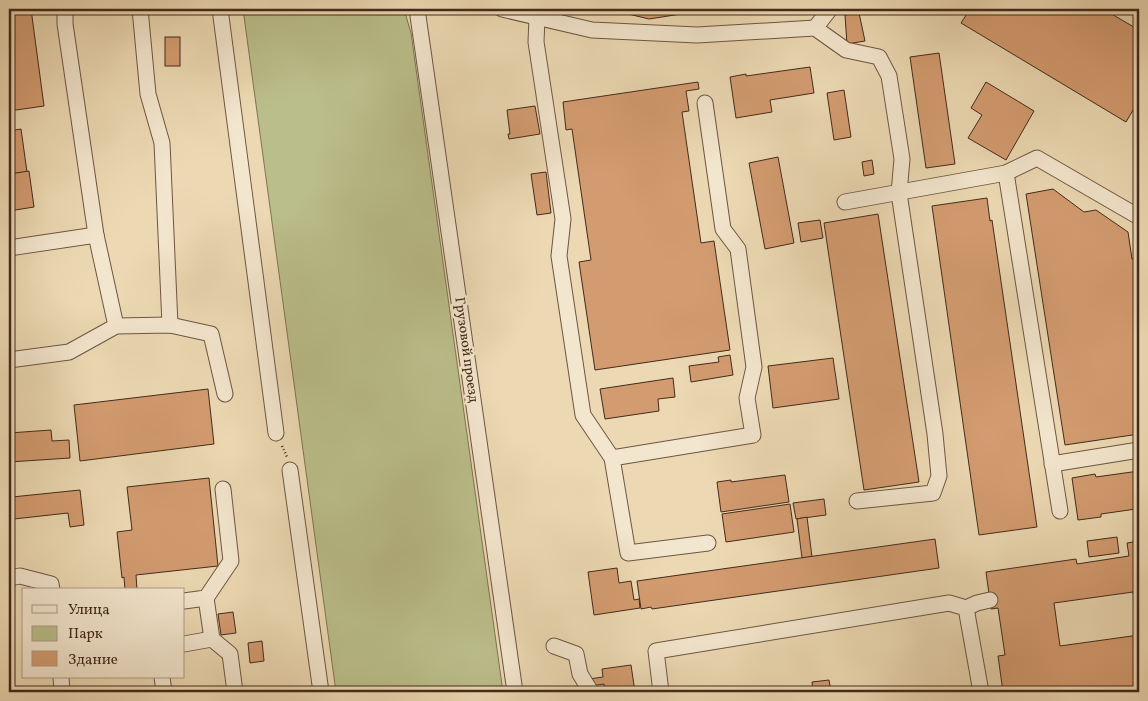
<svg xmlns="http://www.w3.org/2000/svg" width="1148" height="701" font-family="Vollkorn,serif">
<style>
.green{fill:#babe8a;stroke:#7f7453}
.building{fill:#d39c70;stroke:#442a1c}
.lines{fill:none;stroke-linecap:round;stroke-linejoin:round}
.minor-casing{stroke:#6e5642;stroke-width:17}
.path{stroke:#442a1c;stroke-width:2.5;stroke-dasharray:1 2.5;stroke-linecap:butt}
.minor{stroke:#f3e6ce;stroke-width:15}
.labels{text-anchor:middle;dominant-baseline:central;stroke-width:5;stroke-linejoin:round;paint-order:stroke}
.street-label{font-size:14px;fill:#442a1c;stroke:#f3e6ce}
</style>
<rect width="100%" height="100%" fill="#ecd9b3"/>
<filter id="stains"><feTurbulence type="fractalNoise" baseFrequency=".004" numOctaves="4"/><feColorMatrix values="0 0 0 0 .2 0 0 0 0 .09 0 0 0 0 .02 0 0 0 .5 -.17"/></filter>
<radialGradient id="worn" r=".72"><stop offset=".6" stop-color="#630" stop-opacity="0"/><stop offset="1" stop-color="#630" stop-opacity=".3"/></radialGradient>
<!-- green -->
<path class="green" d="M243 9H404L411 33 503 692H336Z"/>
<!-- building -->
<g class="building">
<path d="M9 9H31L44 106 9 111Z"/>
<path d="M619 9H713L649 19 620 12Z"/>
<path d="M970 9H1103L1139 30V100L1126 122 961 23Z"/>
<path d="M859 13 865 41 847 44 845 15Z"/>
<rect x="165" y="37" width="15" height="29"/>
<path d="M939 53 955 164 926 168 910 57Z"/>
<path d="M810 67 814 93 770 100 772 112 736 118 730 77 746 74V76Z"/>
<path d="M698 82 699 89 686 91 689 111 682 112 701 243 714 241 730 350 595 370 579 262 591 260 572 129 566 130 563 102Z"/>
<path d="M986 82 1034 111 1006 160 968 138 982 115 971 108Z"/>
<path d="M844 90 851 137 834 140 827 93Z"/>
<path d="M535 106 540 134 509 139 508 134H510L507 110Z"/>
<path d="M21 129 27 172 9 174V131Z"/>
<path d="M778 157 794 243 765 249 749 163Z"/>
<path d="M872 160 874 174 864 176 862 162Z"/>
<path d="M29 171 34 207 9 211V174Z"/>
<path d="M546 172 551 213 537 215 531 174Z"/>
<path d="M1053 189 1084 212 1096 210 1128 232 1132 259 1139 258V434L1065 445 1026 194Z"/>
<path d="M987 198 990 221 992 220 1037 527 979 535 932 206Z"/>
<path d="M878 214 919 482 864 490 824 223Z"/>
<path d="M820 220 823 238 801 242 798 223Z"/>
<path d="M730 355 733 375 691 382 689 366 719 362 718 357Z"/>
<path d="M833 358 839 399 773 408 768 366Z"/>
<path d="M673 378 675 397 658 399 659 411 605 419 600 389Z"/>
<path d="M208 389 214 444 80 461 74 405Z"/>
<path d="M51 430 52 441 69 440 70 458 9 462V433Z"/>
<path d="M1139 471V530L1136 509 1101 514V517L1078 520 1072 478 1095 474 1096 477Z"/>
<path d="M785 475 789 502 721 512 717 482 731 480V482Z"/>
<path d="M209 478 218 566 136 575 137 590H125L124 577 122 578 117 532 132 530 127 487Z"/>
<path d="M80 490 84 525 70 527 68 513 14 519 12 497Z"/>
<path d="M824 499 826 515 796 519 793 503Z"/>
<path d="M790 504 794 532 726 542 722 514Z"/>
<path d="M807 517 812 557 802 558 797 519Z"/>
<path d="M1117 537 1119 553 1089 557 1087 541Z"/>
<path d="M935 539 939 568 652 609 651 607 641 609 637 581Z"/>
<path d="M1139 541V632L1133 592 1054 603 1060 646 1139 635V692H1003L998 656 1005 655 998 608 991 609 986 572 1076 559 1077 564 1129 556 1127 543Z"/>
<path d="M617 568 619 583 631 581 634 600 639 599 640 608 594 615 588 572Z"/>
<path d="M233 612 236 633 221 635 218 614Z"/>
<path d="M262 641 264 661 250 663 248 643Z"/>
<path d="M631 665 635 692H605L604 684 590 686 589 679 603 677 602 669Z"/>
<path d="M829 680 831 692H813L812 682Z"/>
<path d="M270 687 271 692H256V689Z"/>
</g>
<g class="lines">
<!-- minor casing -->
<g class="minor-casing">
<g id="minor">
<path d="M65 9V24L96 235 116 326"/>
<path d="M140 9 148 94 162 143 170 325"/>
<path d="M220 9 276 433"/>
<path d="M417 9 515 692"/>
<path d="M502 9 592 30 697 35 815 28 846 50 879 57 889 76 902 159 899 193 935 434 939 476 933 493 857 501"/>
<path d="M537 17 536 42 563 219 559 256 583 415 612 458 628 553 708 543"/>
<path d="M815 28 830 9"/>
<path d="M1006 173 1060 511"/>
<path d="M845 202 1006 173 1037 158 1139 217"/>
<path d="M9 248 96 235"/>
<path d="M9 360 69 352 116 326 170 325 211 334 225 394"/>
<path d="M612 458 753 435 747 398 754 367 738 249 723 229 705 103"/>
<path d="M1052 464 1139 450"/>
<path d="M290 470 321 692"/>
<path d="M9 578 20 576 51 584 52 590"/>
<path d="M206 598 212 639 230 654 235 692"/>
<path d="M184 601 206 598 231 561 223 489"/>
<path d="M966 608 977 603 990 600"/>
<path d="M184 644 212 639"/>
<path d="M554 646 576 654 580 674 591 692"/>
<path d="M61 677 62 692"/>
<path d="M162 677 164 692"/>
<path d="M661 692 656 651 949 603 966 608 981 692"/>
</g>
</g>
<!-- path -->
<path class="path" d="M282 446 287 457"/>
<!-- minor -->
<use href="#minor" class="minor"/>
</g>
<g class="labels">
<!-- street labels -->
<g class="street-label">
<text transform="translate(466 350) rotate(82)">Грузовой проезд</text>
</g>
</g>
<!-- margin -->
<rect width="1148" height="701" fill="none" stroke="#ecd9b3" stroke-width="30"/>
<rect x="10" y="10" width="1128" height="681" fill="none" stroke="#442a1c" stroke-width="2.5"/>
<rect x="15" y="15" width="1118" height="671" fill="none" stroke="#442a1c"/>
<!-- legend -->
<rect x="22" y="588" width="162" height="90" fill="#f3e6ce" stroke="#ad9b87"/>
<rect x="32" y="605" width="25" height="8" fill="#f3e6ce" stroke="#ad9b87"/>
<text x="68" y="614" font-size="15" fill="#442a1c">Улица</text>
<rect x="32" y="626" width="25" height="15" fill="#babe8a" stroke="#ad9b87"/>
<text x="68" y="638" font-size="15" fill="#442a1c">Парк</text>
<rect x="32" y="651" width="25" height="15" fill="#d39c70" stroke="#ad9b87"/>
<text x="68" y="664" font-size="15" fill="#442a1c">Здание</text>
<rect width="100%" height="100%" filter="url(#stains)"/>
<rect width="100%" height="100%" fill="url(#worn)"/>
</svg>
